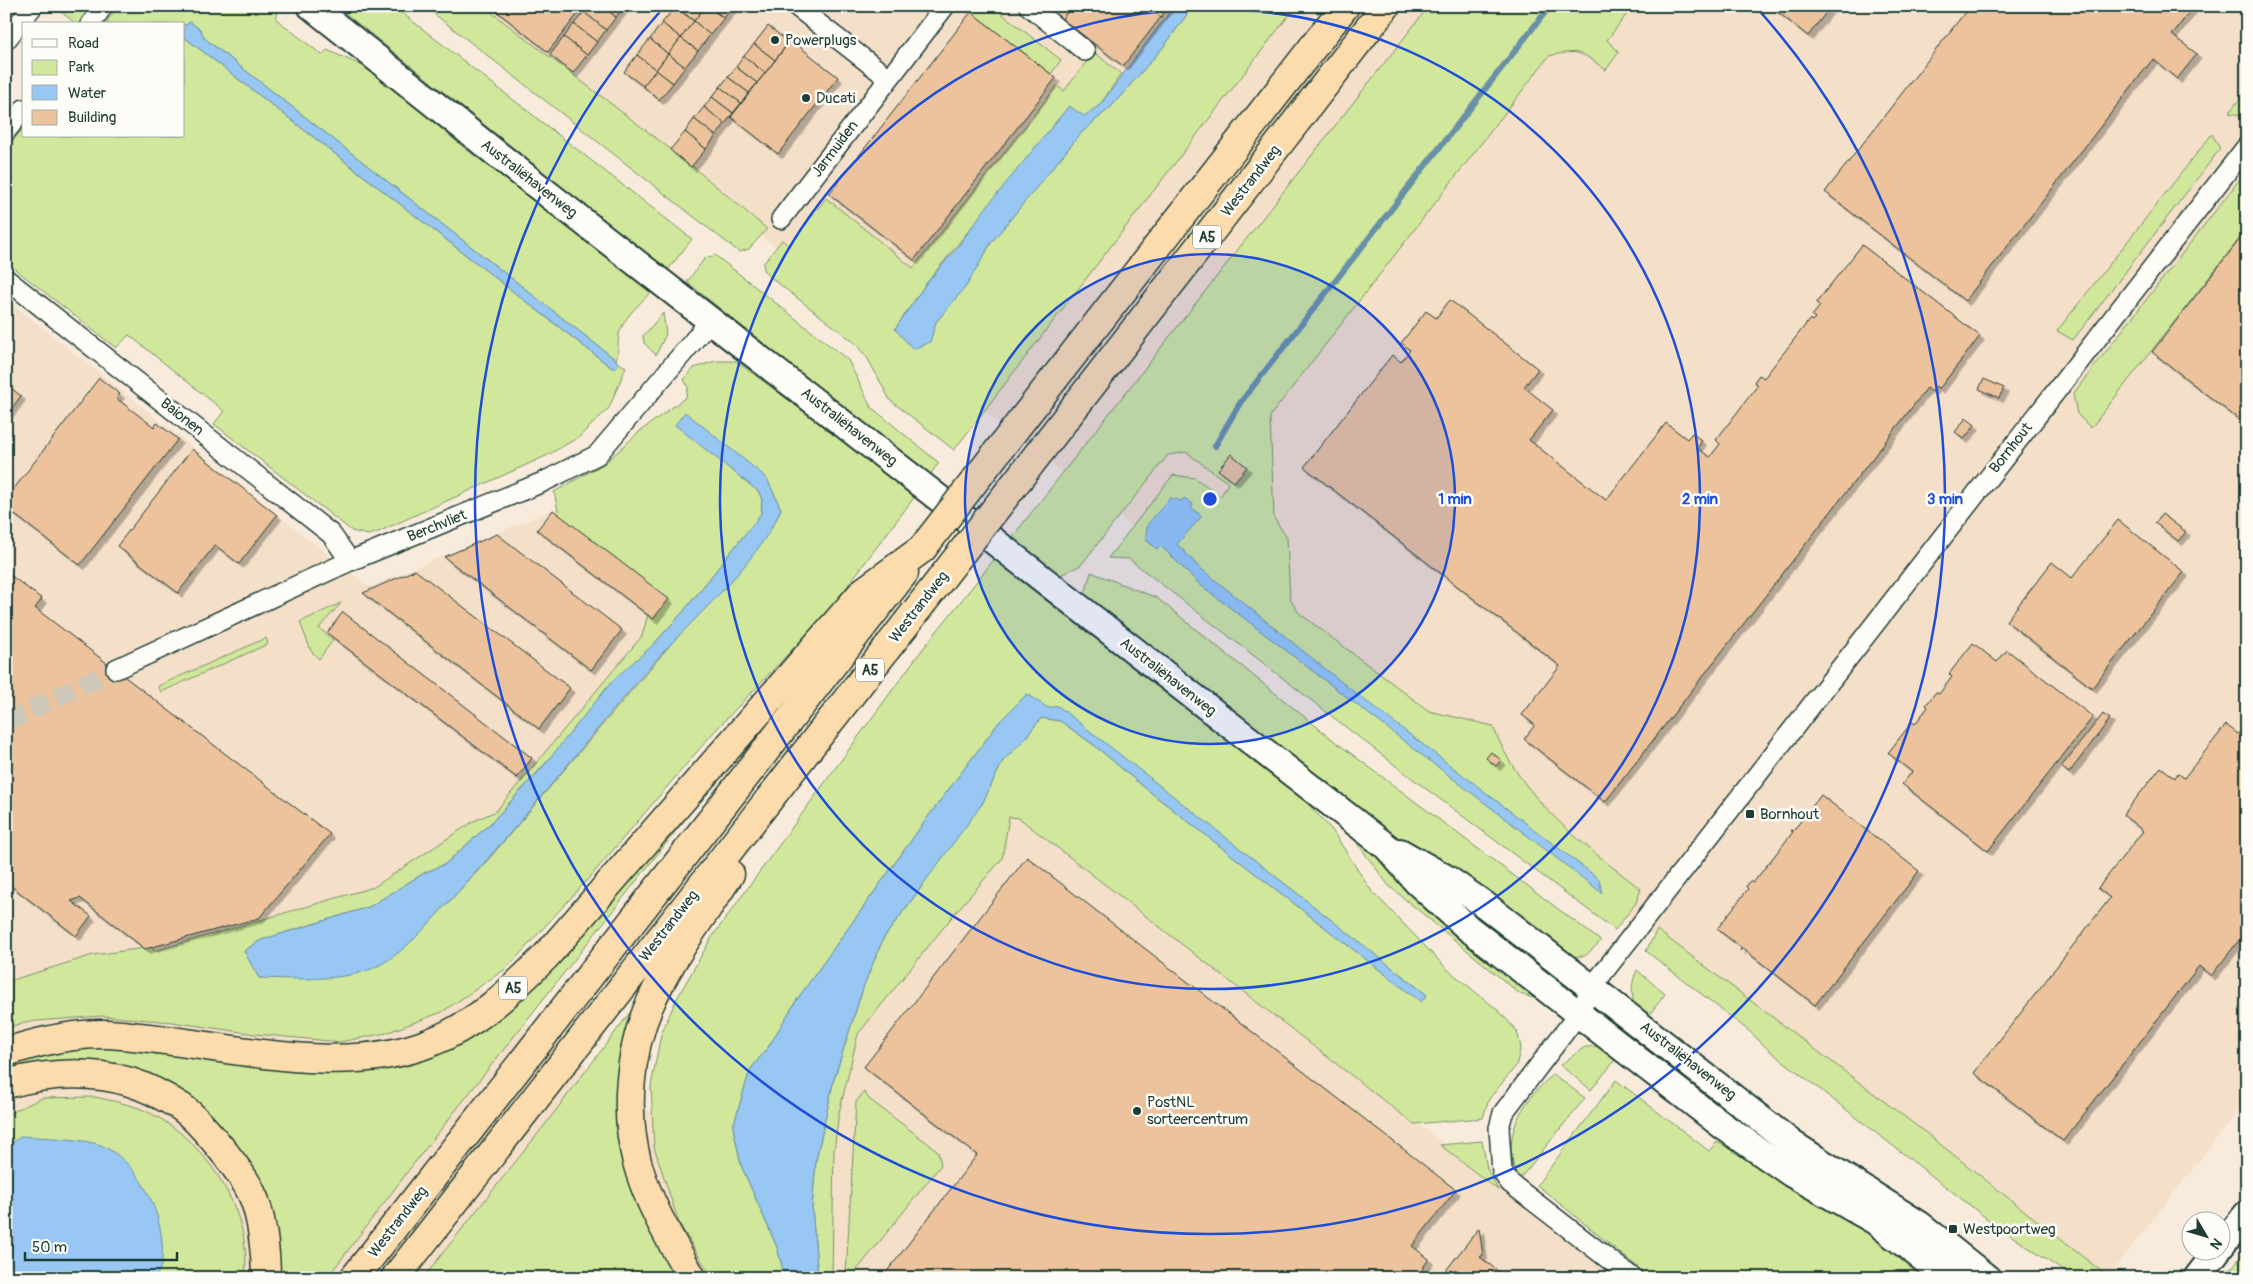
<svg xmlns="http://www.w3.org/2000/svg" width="2253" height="1284" font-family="Pangolin,sans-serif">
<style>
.built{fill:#f4dfc9}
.green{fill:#d1e79c;stroke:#789268;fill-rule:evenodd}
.water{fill:#98c7f3;stroke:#6890a7}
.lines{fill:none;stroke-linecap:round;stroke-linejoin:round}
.stream{stroke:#6890a7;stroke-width:6}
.building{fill:#ecc39c;stroke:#1f3d34;filter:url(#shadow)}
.street-tunnel{stroke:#cdc8ba;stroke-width:19;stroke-dasharray:19 9;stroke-linecap:butt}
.street-casing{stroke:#1f3d34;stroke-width:22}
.secondary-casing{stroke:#1f3d34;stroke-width:30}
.highway-casing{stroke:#1f3d34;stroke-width:31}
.street{stroke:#fdfcf7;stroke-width:19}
.secondary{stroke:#fdfcf7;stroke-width:26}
.highway{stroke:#fcdcac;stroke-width:28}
.highway-bridge-casing{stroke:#1f3d34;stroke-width:31;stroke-linecap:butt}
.highway-bridge{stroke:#fcdcac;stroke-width:28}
.ring{fill:none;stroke:#1d4ed8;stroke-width:2.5}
.poi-dot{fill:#1f3d34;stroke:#fdfcf7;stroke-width:2}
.labels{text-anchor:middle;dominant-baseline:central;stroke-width:5;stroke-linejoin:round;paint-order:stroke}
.shield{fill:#fdfcf7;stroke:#62766e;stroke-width:1}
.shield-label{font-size:14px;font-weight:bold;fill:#1f3d34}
.poi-label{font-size:15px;fill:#1f3d34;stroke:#fdfcf7;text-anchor:start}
.street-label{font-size:15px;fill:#1f3d34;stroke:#fdfcf7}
.centre{fill:#1d4ed8;stroke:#fdfcf7;stroke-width:2.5}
.ring-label{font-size:15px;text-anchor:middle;font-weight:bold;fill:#1d4ed8;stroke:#fdfcf7;stroke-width:5;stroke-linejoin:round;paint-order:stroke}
</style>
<defs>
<filter id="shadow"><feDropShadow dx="4.5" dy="4.5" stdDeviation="0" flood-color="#0004"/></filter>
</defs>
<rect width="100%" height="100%" fill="#f8ebdc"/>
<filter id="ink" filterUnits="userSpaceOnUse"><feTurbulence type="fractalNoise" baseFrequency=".02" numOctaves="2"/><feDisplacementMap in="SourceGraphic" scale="10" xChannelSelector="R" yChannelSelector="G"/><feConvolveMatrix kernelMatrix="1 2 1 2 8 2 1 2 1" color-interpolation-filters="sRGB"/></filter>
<g filter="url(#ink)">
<!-- built -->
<g class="built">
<path d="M467 6H2247V1100L2107 1278H2091Z"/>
<path d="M6 299 369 587 557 508 684 613 445 964 688 1140 995 795 1617 1278H6Z"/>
</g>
<!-- green -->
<g class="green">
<path d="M54 6H95L84 24H76Z"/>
<path d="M118 6H272L278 12 276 19 322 55 327 50 372 70 462 146 652 291C642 302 626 315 621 329 616 339 620 350 616 360L204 38 201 30 190 22 186 26 184 24H105Z"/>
<path d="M336 6H393L692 239 667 271Z"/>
<path d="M424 6H483L686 161 767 229 749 249 739 252Z"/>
<path d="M976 6H992L1061 60 1051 74 971 12Z"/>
<path d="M1193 6H1296L954 450 890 400 868 359 855 343 765 273 763 264 782 240 789 246 826 198 913 268 1057 86 1064 91 1094 52 1121 74 1100 105 1084 117 1069 106 925 285 895 329 936 322 967 285 991 243 1021 205 1082 132 1111 107 1165 45Z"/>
<path d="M1429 6H1549L1544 11 1547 14 1560 6H1633L1607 40 1619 52 1606 70C1581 52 1580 49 1549 56L1270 416 1274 518 1287 538 1290 599 1299 613 1429 711 1493 726C1519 797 1582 844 1641 889L1636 903 1615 930 1405 773 1129 559 1108 558 1173 475 1195 478 1221 496 1228 483 1186 452 1168 455 1081 565 1059 576 1010 540Z"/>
<path d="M184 37 612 368 618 363 626 367 609 408 579 437 546 456 376 533 368 535 352 531 214 424 224 411 129 335 116 348 6 262V149L24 127V136H184Z"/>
<path d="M2247 89V116L2229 113Z"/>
<path d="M2212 134 2220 149 2073 340 2057 331Z"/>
<path d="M2247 170V229L2091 428 2077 414 2073 394Z"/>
<path d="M715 255 848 360 871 407 939 463 928 477 687 282 705 258Z"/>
<path d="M663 313 666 334 656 355 644 343 643 336Z"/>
<path d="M715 361H736L916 495 827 613 713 733 591 876 507 968 442 1012 386 1033 340 1042 255 1034 172 1022 102 1016 24 1022 6 1029V982L93 955 152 947 154 951 374 887 474 821 496 811 642 636 652 600 601 548 559 515 554 492 605 463 639 432 686 397 688 388 684 379 694 368ZM676 425 768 481 781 509 776 520 488 860 412 941 378 966 343 976 259 978 244 951 261 940 369 907 424 873 445 864 492 822 683 612 761 514 762 500 759 492Z"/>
<path d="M996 557 1071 618 1296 791 1332 830 1370 889 1447 969 1499 1011 1517 1031 1521 1047 1516 1066 1489 1099 1483 1118 1414 1124 1019 818 1009 817 1002 859 956 912 858 1034 839 1113 834 1150 832 1278H818L812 1208 816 1160 834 1079 864 985 883 939 923 885 921 882 982 804 1003 761 1022 742 1041 718 1060 721 1094 745 1145 788 1421 1002 1427 995 1149 778 1027 694 1000 721 928 817 796 1001 769 1046 750 1070 733 1127 741 1165 777 1247 785 1278H712L679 1223 654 1147 651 1086 661 1034 676 1000 712 937 918 655Z"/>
<path d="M1091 572 1157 598 1337 743 1601 941 1585 956 1554 957 1374 823 1084 598Z"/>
<path d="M341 603 319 628 333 640 319 659 311 651 300 622Z"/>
<path d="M266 638 268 644 161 692 158 686Z"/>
<path d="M716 780 415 1162 327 1278H275L272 1229 160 1085 6 1080V1063L66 1048 116 1045 192 1052 462 1040Z"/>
<path d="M1340 820 1546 1002 1520 994 1389 886Z"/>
<path d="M1657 930 1926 1133 2106 1275 2104 1278H2074L2051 1263 1994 1224 1769 1050 1749 1031 1646 951Z"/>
<path d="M1637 970 1665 994 1644 1022C1632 1005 1628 990 1637 970Z"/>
<path d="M654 981 622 1110 683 1278H584L568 1274 514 1278H423L544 1126Z"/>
<path d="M1600 1046 1620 1054 1591 1090 1560 1065 1585 1047Z"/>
<path d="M1553 1074 1585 1098 1518 1181C1500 1135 1520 1105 1553 1074Z"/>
<path d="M1616 1080 1709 1151 1717 1142 1815 1192 1930 1278H1651L1537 1185Z"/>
<path d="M864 1092 869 1099 938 1151 941 1165 853 1275 846 1274 856 1102Z"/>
<path d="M95 1097C109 1100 123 1103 136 1107 200 1130 254 1210 245 1278H6V1115L42 1098Z"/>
<path d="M1482 1141 1487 1168 1498 1190 1440 1145Z"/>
<path d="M2247 1248V1278H2224Z"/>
</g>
<!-- water -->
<g class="water">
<path d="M1174 6H1193L1165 45 1111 107 1082 132 991 243 967 285 936 322 930 342 913 349 895 329 925 285 956 249 985 209 1069 106 1084 116 1100 105Z"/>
<path d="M190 22 201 30 204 38 616 360 618 363 616 368H612L184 37V26Z"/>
<path d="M685 412 762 474 768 481 781 509C756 567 690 620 649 668 584 743 523 822 455 895 432 919 409 950 378 966 346 982 294 979 259 978L244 951 261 940 369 907 424 873 445 864 492 822 541 769 614 679 652 646 683 612 761 514 762 500 759 492 675 425Z"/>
<path d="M1170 498 1182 501 1184 498 1193 504 1191 508 1202 516 1177 544 1199 567 1349 688 1599 879 1602 893 1198 583 1161 546 1157 549 1145 539 1148 524Z"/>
<path d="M1027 694 1048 708 1058 706 1427 995 1421 1002 1145 788 1094 745 1060 721 1041 718 1022 742 1003 761 982 804 883 939 864 985 834 1079 816 1160 812 1208 818 1278H785L777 1247 741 1165 733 1127 750 1070 769 1046 796 1001 928 817 1000 721Z"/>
<path d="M22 1136C43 1138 87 1138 105 1147 142 1166 166 1219 162 1260 162 1266 158 1272 156 1278H6V1147Z"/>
</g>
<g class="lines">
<!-- stream -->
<path class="stream" d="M1215 446 1240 403 1547 10"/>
</g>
<!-- building -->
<g class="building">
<path d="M490 6H584L548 52Z"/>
<path d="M588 6H603L616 17 606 30 584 12Z"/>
<path d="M603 6H625L616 17Z"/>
<path d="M675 6H706L694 21Z"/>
<path d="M706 6 724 18 710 35 694 21Z"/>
<path d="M709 6H733L724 18Z"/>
<path d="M1046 6H1072L1062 19Z"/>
<path d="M1072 6H1147L1161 17 1123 66 1062 19Z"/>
<path d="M1147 6H1169L1161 17Z"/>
<path d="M1770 6H1831L1808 36Z"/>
<path d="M1970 6H2194L2172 35 2197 54 2177 79 2153 59 1965 301 1825 192Z"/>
<path d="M675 7 694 21 681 38 662 23Z"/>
<path d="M584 12 606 30 597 42 574 24Z"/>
<path d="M971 12 1056 78 914 260 829 194Z"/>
<path d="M694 21 710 35 698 51 681 38Z"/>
<path d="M662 23 681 38 668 54 650 39Z"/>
<path d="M574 24 597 42 587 55 564 37Z"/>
<path d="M768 26 789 42 775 60 754 44Z"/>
<path d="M564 37 587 55 573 73 550 55Z"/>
<path d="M681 38 698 51 685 67 668 54Z"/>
<path d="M650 39 668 54 656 70 637 55Z"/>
<path d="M791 40 838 77 778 154 731 117Z"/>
<path d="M754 44 775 60 765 73 744 56Z"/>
<path d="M668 54 685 67 673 83 656 70Z"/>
<path d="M637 55 656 70 643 86 624 72Z"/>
<path d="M744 56 765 73 757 83 736 67Z"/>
<path d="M736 67 757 83 749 93 728 77Z"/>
<path d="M656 70 673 83 659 100 643 86Z"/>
<path d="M728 77 749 93 741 103 720 87Z"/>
<path d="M720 87 741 103 733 113 712 97Z"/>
<path d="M712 97 733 113 725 124 704 107Z"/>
<path d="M704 107 725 124 716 136 694 119Z"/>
<path d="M694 119 716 136 706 149 685 132Z"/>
<path d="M685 132 706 149 691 167 670 150Z"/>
<path d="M2247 230V426L2152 352Z"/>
<path d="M1862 245 1980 336 1939 389 1936 386 1932 392 1927 388 1605 802 1524 739 1535 725 1522 715 1560 666 1304 467 1392 355 1401 362 1410 350 1401 343 1426 311 1436 318 1450 300 1538 369 1524 387 1553 410 1529 440 1606 500 1666 423 1687 439 1692 433 1702 441 1697 448 1710 457 1720 444 1716 440 1758 385 1754 382 1759 375 1764 378 1810 319 1812 321 1815 318 1812 316 1820 306 1816 303Z"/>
<path d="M99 378 120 394 116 398 154 427 157 423 178 439 80 565 6 508V499Z"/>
<path d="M1984 379 2004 388 1999 398 1979 389Z"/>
<path d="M6 384 21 396 6 416Z"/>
<path d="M1966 418 1975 425 1964 439 1955 432Z"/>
<path d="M192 449 277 515 239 564 215 545 178 593 117 546Z"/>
<path d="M1231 454 1247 467 1234 482 1218 470Z"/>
<path d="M553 510 669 599 653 619 537 530Z"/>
<path d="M2162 514 2186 532 2178 541 2155 523Z"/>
<path d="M2118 520 2184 572 2092 688 2006 621 2052 562 2072 578Z"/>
<path d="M497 534 622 630 591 670 444 557Z"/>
<path d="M415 570 570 688 539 729 363 593Z"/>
<path d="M6 572 42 599 35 608 330 834 259 918 145 949 80 898 71 901 91 916 76 936 6 882Z"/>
<path d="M343 612 532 758 517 778 327 633Z"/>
<path d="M1973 643 1997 662 2007 650 2093 717 1988 851 1902 784 1912 772 1888 753 1912 722 1915 724 1928 707 1926 705 1936 692 1939 694 1952 677 1949 674Z"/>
<path d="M2103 714 2110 719 2069 773 2061 767Z"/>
<path d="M2247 723V930L2211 976 2199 966 2063 1141 1974 1073 2110 898 2098 888 2143 831 2123 815 2161 767 2175 778 2178 773 2184 778 2226 725 2238 734Z"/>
<path d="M1491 752 1501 760 1496 766 1486 758Z"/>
<path d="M1821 795 1919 871 1815 1005 1742 948 1740 951 1742 948 1717 929 1748 889 1746 887 1750 881 1753 883 1793 832 1790 830 1793 831Z"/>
<path d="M1027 857 1456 1190 1412 1246 1429 1259 1422 1269 1433 1278H882L977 1155 864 1067Z"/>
<path d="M1479 1228 1483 1255 1480 1257 1503 1275 1509 1274 1510 1278H1440Z"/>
</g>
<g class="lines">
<!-- street-tunnel -->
<path class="street-tunnel" d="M6 722 116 669"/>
<!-- street casing -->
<g class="street-casing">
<g id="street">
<path d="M796 6 888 78"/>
<path d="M1029 6 1085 51"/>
<path d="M91 24 103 6"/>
<path d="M6 40 33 6"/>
<path d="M6 131 24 109"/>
<path d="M781 219 945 6"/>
<path d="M6 279 331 534 350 561"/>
<path d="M116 669 350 561 543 482 597 455 711 320"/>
<path d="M1633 1278 1510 1183 1502 1172 1499 1128 1503 1113 1579 1013 1592 987 2247 146"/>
</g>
</g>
<!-- secondary casing -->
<g class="secondary-casing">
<g id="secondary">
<path d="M311 6 526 177 1387 847 1417 882 1468 928 1723 1126 1792 1174 1875 1221 1948 1278"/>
<path d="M1400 852 1446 878 1485 905 1794 1145 1920 1225 1987 1278"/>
<path d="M2220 1247 2247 1214"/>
<path d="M2197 1278 2217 1252"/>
</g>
</g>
<!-- highway casing -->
<g class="highway-casing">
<g id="highway">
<path d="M1001 447 1345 6"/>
<path d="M1028 467 1386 6"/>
<path d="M6 1052C37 1042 74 1033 107 1034 207 1039 333 1081 429 1043 475 1026 512 990 546 956L864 591 922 549"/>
<path d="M6 1084C47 1073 89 1070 130 1082 146 1087 167 1098 181 1107 201 1121 241 1171 251 1192 262 1213 266 1254 266 1278"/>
<path d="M354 1278 904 573"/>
<path d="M395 1278 906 624"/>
<path d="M692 1278C671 1241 648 1203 637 1162 624 1112 629 1053 649 1006 669 959 703 916 730 874"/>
</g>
</g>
<!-- street -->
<use href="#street" class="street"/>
<!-- secondary -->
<use href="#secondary" class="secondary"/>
<!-- highway -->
<use href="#highway" class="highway"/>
<!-- highway-bridge casing -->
<g class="highway-bridge-casing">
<g id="highway-bridge">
<path d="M922 549 1001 447"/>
<path d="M906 624 1028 467"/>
</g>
</g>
<!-- highway-bridge -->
<use href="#highway-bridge" class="highway-bridge"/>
</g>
</g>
<!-- distance rings -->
<circle cx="1210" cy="499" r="245" fill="#1d4ed8" fill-opacity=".12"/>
<g class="ring">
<circle cx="1210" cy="499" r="245"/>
<circle cx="1210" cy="499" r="490"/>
<path d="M1756 7A735 735 0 1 1 664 7"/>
</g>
<!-- markers -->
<g class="poi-dot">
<circle cx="775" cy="40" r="5"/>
<circle cx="806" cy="98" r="5"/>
<rect x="1745" y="809" width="10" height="10" rx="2.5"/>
<circle cx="1137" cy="1111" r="5"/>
<rect x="1948" y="1224" width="10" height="10" rx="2.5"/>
</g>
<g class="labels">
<!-- shield labels -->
<g class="shield">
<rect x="1193" y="225.5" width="28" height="23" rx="4"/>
<rect x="856" y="658.5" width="28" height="23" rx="4"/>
<rect x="499" y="976.5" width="28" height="23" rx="4"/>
</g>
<g class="shield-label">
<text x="1207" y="237">A5</text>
<text x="870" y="670">A5</text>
<text x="513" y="988">A5</text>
</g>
<!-- poi labels -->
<g class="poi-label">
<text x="785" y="40">Powerplugs</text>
<text x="816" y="98">Ducati</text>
<text x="1760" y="814">Bornhout</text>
<text x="1147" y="1102">PostNL<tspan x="1147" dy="17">sorteercentrum</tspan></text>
<text x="1963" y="1229">Westpoortweg</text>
</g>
<!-- street labels -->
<g class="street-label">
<text transform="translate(835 149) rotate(-53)">Jarmuiden</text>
<text transform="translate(529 179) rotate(38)">Australiëhavenweg</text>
<text transform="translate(1251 181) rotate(-52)">Westrandweg</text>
<text transform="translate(182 417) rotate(38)">Baionen</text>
<text transform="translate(849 427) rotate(38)">Australiëhavenweg</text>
<text transform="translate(2011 448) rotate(-52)">Bornhout</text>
<text transform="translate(437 526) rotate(-22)">Berchvliet</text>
<text transform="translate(919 607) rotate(-52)">Westrandweg</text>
<text transform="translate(1168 677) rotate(38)">Australiëhavenweg</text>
<text transform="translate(669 926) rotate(-52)">Westrandweg</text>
<text transform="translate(1688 1061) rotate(38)">Australiëhavenweg</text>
<text transform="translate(398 1222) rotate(-52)">Westrandweg</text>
</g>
</g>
<circle cx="1210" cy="499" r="8" class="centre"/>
<g class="ring-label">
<text x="1455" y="504">1 min</text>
<text x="1700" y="504">2 min</text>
<text x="1945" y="504">3 min</text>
</g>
<!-- margin -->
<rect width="2253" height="1284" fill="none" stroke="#fdfcf7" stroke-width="25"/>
<rect x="12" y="12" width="2228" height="1259" fill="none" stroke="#1f3d34" stroke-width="2" filter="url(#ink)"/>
<!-- legend -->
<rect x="22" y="22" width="162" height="115" fill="#fdfcf7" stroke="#a4b0a9"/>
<rect x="32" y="39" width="25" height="8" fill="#fdfcf7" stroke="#a4b0a9"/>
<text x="68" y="48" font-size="15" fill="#1f3d34">Road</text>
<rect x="32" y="60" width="25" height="15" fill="#d1e79c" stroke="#a4b0a9"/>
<text x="68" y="72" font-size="15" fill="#1f3d34">Park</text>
<rect x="32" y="85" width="25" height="15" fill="#98c7f3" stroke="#a4b0a9"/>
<text x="68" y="98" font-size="15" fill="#1f3d34">Water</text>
<rect x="32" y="110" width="25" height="15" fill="#ecc39c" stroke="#a4b0a9"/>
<text x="68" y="122" font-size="15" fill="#1f3d34">Building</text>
<!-- north arrow -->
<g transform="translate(2206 1236) rotate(128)"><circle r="24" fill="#fdfcf7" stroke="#a4b0a9"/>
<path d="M0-4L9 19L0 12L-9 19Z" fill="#1f3d34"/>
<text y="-8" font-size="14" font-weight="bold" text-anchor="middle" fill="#1f3d34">N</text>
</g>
<!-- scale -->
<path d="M25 1252v8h152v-8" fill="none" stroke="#1f3d34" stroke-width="2.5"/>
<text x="32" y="1252" font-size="15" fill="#1f3d34" stroke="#fdfcf7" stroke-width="4" paint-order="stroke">50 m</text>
</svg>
